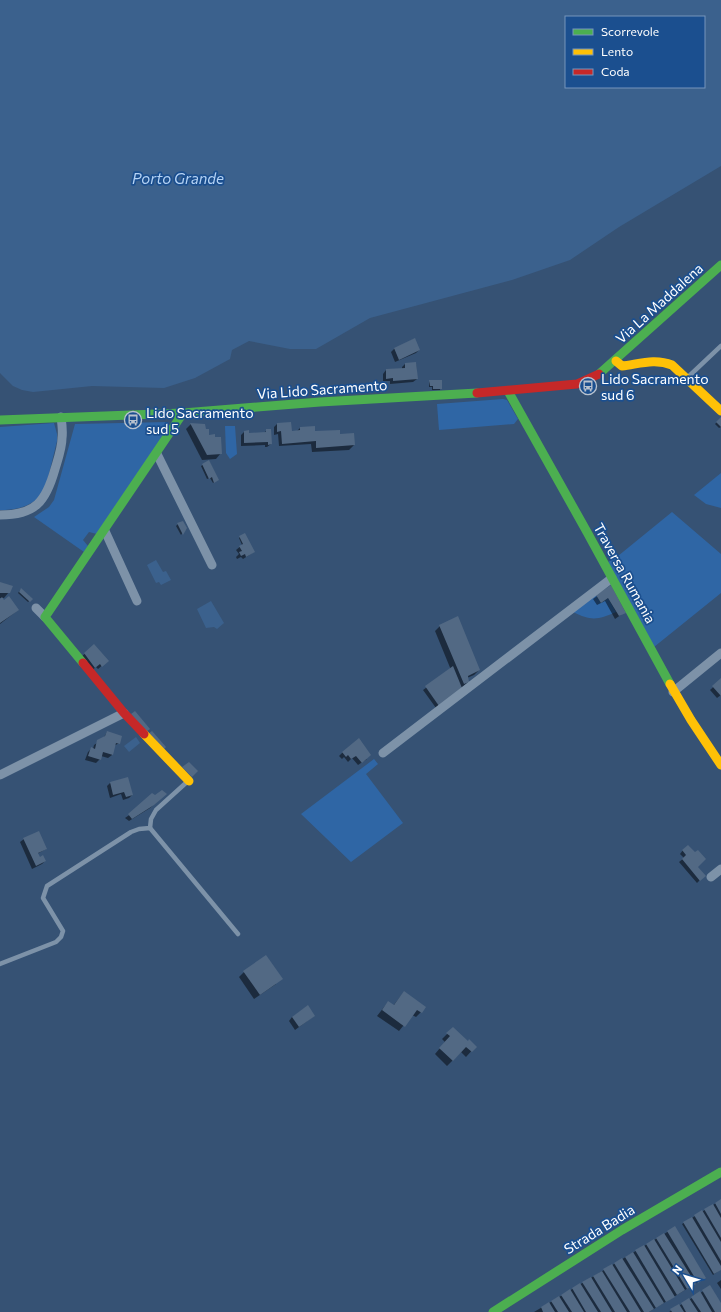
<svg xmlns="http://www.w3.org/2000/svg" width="721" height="1312" font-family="Commissioner,sans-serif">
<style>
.green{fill:#2f66a5}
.water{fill:#3b618d;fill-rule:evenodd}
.shadow{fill:#0007}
.building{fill:#526984}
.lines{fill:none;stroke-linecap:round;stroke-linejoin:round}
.lane{stroke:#7d92a8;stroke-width:4.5}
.street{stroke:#7d92a8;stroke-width:9}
.fast{stroke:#4caf50;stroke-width:9}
.slow{stroke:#ffc107;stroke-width:9}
.jam{stroke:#c62828;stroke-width:9}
.labels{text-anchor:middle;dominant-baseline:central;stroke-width:3.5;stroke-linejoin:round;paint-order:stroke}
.street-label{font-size:14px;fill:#fff;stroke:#1b4f8f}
.poi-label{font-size:14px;fill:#fff;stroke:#1b4f8f;text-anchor:start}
.water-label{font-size:15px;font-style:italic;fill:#b5d3f5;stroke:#1b4f8f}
</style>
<rect width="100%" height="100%" fill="#365274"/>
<!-- green -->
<g class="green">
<path d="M503 399 507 400 518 419 514 424 439 430 437 404Z"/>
<path d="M168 422 170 426 97 534 89 532 83 540 88 546 84 552 34 517 49 507 54 500 75 424Z"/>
<path d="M54 423 57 434V441L45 490C34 506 18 510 0 510V427Z"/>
<path d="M225 426H235L237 454 230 459 226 453Z"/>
<path d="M721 473V508L706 504 694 495Z"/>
<path d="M672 512 721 554V593L654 647 608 562 618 556Z"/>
<path d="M596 595 601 603 608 598 616 612C598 620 591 621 573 612Z"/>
<path d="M374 759 378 764 366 774 403 823 351 862 301 814Z"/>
</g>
<!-- water -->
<g class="water">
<path d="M0 0H721V166L619 227 570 260 512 280 370 318 316 349H290L249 341 232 350 230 359 195 378 164 388 92 386 33 392 22 390 13 386 0 373ZM566 17H704V87H566Z"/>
<path d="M156 560 163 572 166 571 171 580 161 585 159 582 156 583 147 565Z"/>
<path d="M211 601 224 623 217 629 214 627 206 628 197 609Z"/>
<path d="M136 737 140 743 129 752 124 746Z"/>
</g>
<!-- shadow -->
<g class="shadow">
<path d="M414 339 419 350 416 353 395 362 391 352 394 349Z"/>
<path d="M416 363 417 379 413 382 390 384V381H383V374L386 370 402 369V367L405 364Z"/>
<path d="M430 381H441L440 390H432V387H429V383Z"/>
<path d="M720 419 721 427 719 428 715 424Z"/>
<path d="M290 423 291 432 297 431 300 428 315 432 339 435 354 445 349 450 312 452 311 444 279 446 278 434 274 435V427L277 424Z"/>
<path d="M191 424 208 436 221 453 216 459 202 460 186 429Z"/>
<path d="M267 430 271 444 267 447H265V445L241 446V435L244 432 248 431V434L264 433Z"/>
<path d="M209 461 218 480 213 483 210 478 207 479 201 466Z"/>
<path d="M178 524 186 528 181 535 176 526Z"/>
<path d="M240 537 254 552 243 559 241 557 237 559 236 557 239 554 236 550 242 545 239 538Z"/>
<path d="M0 583 9 592 4 598H0Z"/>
<path d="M611 586 625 612 615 619 605 601 597 605 593 599Z"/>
<path d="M21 589 32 599 28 602 18 593Z"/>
<path d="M0 600 18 610 0 624Z"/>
<path d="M440 626 479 670 474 675 467 678 468 682 463 687 436 708 423 690 451 670 435 631Z"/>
<path d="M94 646 104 664 98 669 96 667 91 671 81 657Z"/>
<path d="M721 680V695L717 698 710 690Z"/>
<path d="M107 732 119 743 114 746 112 755 108 758 101 756 100 759 96 763 85 760 88 752 91 749H93L94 745 103 739Z"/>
<path d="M343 752 367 759 358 765 352 758 348 762 344 757 342 759 339 756Z"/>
<path d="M110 783 132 795 129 798 123 800 121 794 110 798 107 786Z"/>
<path d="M155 797H162L150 808 129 821 125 818Z"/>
<path d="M24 839 46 849 37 854 39 858 45 861 42 864 32 869 20 842Z"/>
<path d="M683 850 697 867 701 879 697 883 679 862 684 858 680 854Z"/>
<path d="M244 972 276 984 254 999 239 977Z"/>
<path d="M404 992 421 1012 416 1017 412 1015 399 1031 377 1016 388 1002 393 1006Z"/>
<path d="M314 1016 295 1030 289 1021 292 1017Z"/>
<path d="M453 1028 468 1042 475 1047 466 1057 461 1052 447 1066 435 1054 445 1042 442 1039Z"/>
<path d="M721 1200V1269L713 1275 682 1224Z"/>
<path d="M674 1228 703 1279 649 1312H534Z"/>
<path d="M721 1280V1289L717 1283Z"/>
<path d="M710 1287 721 1305V1312H669Z"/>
</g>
<!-- building -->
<g class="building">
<path d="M415 338 420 350 399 360 394 348Z"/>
<path d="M416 362 418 379 393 381V378L386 379V369L405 368V363Z"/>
<path d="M429 380H442V389H433V386H430Z"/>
<path d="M721 417V427L716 422Z"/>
<path d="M291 422 292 431 300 430V427L315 426V431L340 430V434L354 433 355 445 316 448V441L282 444 281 431 277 432V423Z"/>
<path d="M190 423 205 424 206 429H209V435L215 434V437H221L222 454 207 455Z"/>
<path d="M266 429H271L272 444 268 445V442L244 443V431L249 430V433L266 432Z"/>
<path d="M209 460 219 480 214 483 212 477 209 479 202 464Z"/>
<path d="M183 521 187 528 183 535 177 523Z"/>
<path d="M245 533 255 552 246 557 245 554 241 556 239 552 242 551 239 546 243 544 239 536Z"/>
<path d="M0 582 13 586 10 593H0Z"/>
<path d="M611 585 626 613 619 616 608 598 601 603 596 595Z"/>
<path d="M21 588 33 599 30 602 19 592Z"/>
<path d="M9 596 19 610 0 623V599L2 597 4 600Z"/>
<path d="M458 616 480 670 468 676 469 682 464 684 439 625Z"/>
<path d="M94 644 109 661 102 667 100 664 95 668 84 653Z"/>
<path d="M453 666 462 688 439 706 425 686Z"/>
<path d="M721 678V696L712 686Z"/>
<path d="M135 711 150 729 146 732 131 714Z"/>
<path d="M107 731 122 736 120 744 116 743 113 755 103 752 101 760 88 756 91 747 95 749 97 740 105 736Z"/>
<path d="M152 731 166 747 163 750 148 734Z"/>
<path d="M359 738 371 755 362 763 356 756 351 759 348 755 346 757 342 752Z"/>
<path d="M189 762 198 771 192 777 182 767Z"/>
<path d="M128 777 133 795 126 797 124 792 113 795 110 782Z"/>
<path d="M162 790 167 794 154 805 132 819 128 814 152 793 155 795Z"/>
<path d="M39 831 47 849 38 853 40 857 43 855 46 861 36 866 23 838Z"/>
<path d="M688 845 695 852 698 850 706 859 698 867 706 876 700 881 682 859 686 855 682 850Z"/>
<path d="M266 955 283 979 260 995 243 971Z"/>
<path d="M404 991 426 1007 422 1013 417 1010 405 1027 382 1010 388 1001 394 1005Z"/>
<path d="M308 1005 315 1016 299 1027 292 1017Z"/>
<path d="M453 1027 468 1041 469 1039 477 1047 472 1052 466 1047 453 1061 439 1048 450 1036 446 1033Z"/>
<path d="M721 1199V1214L715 1203Z"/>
<path d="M713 1204 721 1218V1238L704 1209Z"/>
<path d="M702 1210 721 1242V1261L694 1215Z"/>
<path d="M692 1217 721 1266V1270L714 1274 683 1222Z"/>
<path d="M675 1226 706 1278 698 1283 667 1231Z"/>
<path d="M664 1233 696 1284 687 1289 656 1238Z"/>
<path d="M654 1239 685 1290 677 1295 646 1244Z"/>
<path d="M644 1245 675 1297 666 1302 635 1250Z"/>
<path d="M633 1252 664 1303 656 1308 625 1257Z"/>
<path d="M622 1258 654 1309 649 1312H644L614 1263Z"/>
<path d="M612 1264 641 1312H630L603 1269Z"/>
<path d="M602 1271 627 1312H615L593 1276Z"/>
<path d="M591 1277 612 1312H601L582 1282Z"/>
<path d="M580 1283 598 1312H586L572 1288Z"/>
<path d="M710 1285 721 1303V1312H715L702 1290Z"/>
<path d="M570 1289 584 1312H572L561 1295Z"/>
<path d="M700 1291 712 1312H701L691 1297Z"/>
<path d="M559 1296 569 1312H558L551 1301Z"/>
<path d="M689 1298 698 1312H686L681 1303Z"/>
<path d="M549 1302 555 1312H543L541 1307Z"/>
<path d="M679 1304 684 1312H672L670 1309Z"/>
</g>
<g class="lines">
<!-- lane -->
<g class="lane">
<path d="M687 378 721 346"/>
<path d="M150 828 151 819 156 810 188 781"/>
<path d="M0 964 56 942 61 937 63 931 43 898 47 886 131 832 139 829 150 828 238 934"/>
</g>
<!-- street -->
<g class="street">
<path d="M157 454 212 565"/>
<path d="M0 515C36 515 46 501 55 469 58 459 62 448 62 438 63 431 62 424 61 417"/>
<path d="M105 531 137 601"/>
<path d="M36 608 45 617"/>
<path d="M673 692 721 653"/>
<path d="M383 753 612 578"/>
<path d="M0 775 124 713"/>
<path d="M711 877 721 869"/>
</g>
<!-- fast -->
<g class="fast">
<path d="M599 374 721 265"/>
<path d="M508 391 587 532 670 684"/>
<path d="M0 420 183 413 320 402 477 393"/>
<path d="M83 663 45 617 183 413"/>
<path d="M493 1312 622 1230 721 1172"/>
</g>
<!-- slow -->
<g class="slow">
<path d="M616 361 622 366C639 364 655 358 672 365L721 411"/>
<path d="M670 684 691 720 721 765"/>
<path d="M144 734 189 781"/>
</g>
<!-- jam -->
<g class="jam">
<path d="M477 393 577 384 599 374"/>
<path d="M83 663 124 713 144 734"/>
</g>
</g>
<!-- icons -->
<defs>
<g id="bus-ring" transform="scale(0.9)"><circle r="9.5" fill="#1b4f8f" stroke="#b9c2ce" stroke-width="1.5"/><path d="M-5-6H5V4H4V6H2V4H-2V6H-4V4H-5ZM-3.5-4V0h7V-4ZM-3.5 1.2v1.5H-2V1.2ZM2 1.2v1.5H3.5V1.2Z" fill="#b9c2ce"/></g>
</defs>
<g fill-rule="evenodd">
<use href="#bus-ring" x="588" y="386"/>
<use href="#bus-ring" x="133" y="420"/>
</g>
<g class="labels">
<!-- street labels -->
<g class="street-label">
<text transform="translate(659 303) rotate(-42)">Via La Maddalena</text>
<text transform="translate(322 389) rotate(-4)">Via Lido Sacramento</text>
<text transform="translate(625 573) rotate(61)">Traversa Rumania</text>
<text transform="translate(599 1229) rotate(-32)">Strada Badia</text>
</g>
<!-- poi labels -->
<g class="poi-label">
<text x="601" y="378">Lido Sacramento<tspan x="601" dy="16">sud 6</tspan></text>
<text x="146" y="412">Lido Sacramento<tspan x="146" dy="16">sud 5</tspan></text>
</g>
<!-- water labels -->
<g class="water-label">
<text x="178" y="178">Porto Grande</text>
</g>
</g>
<!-- legend -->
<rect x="565" y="16" width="140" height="72" fill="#1b4f8f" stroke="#7695bc"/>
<rect x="573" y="29" width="20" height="6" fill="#4caf50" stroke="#7695bc"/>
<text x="601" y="36" font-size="12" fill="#ffffff">Scorrevole</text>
<rect x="573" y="49" width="20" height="6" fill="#ffc107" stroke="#7695bc"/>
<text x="601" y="56" font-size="12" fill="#ffffff">Lento</text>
<rect x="573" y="69" width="20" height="6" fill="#c62828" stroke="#7695bc"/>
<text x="601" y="76" font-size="12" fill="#ffffff">Coda</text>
<!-- north arrow -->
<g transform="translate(685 1276) rotate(308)" stroke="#1b4f8f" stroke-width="3" paint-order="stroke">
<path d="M0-3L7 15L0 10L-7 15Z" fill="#ffffff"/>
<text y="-6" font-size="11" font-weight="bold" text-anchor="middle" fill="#ffffff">N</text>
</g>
</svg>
